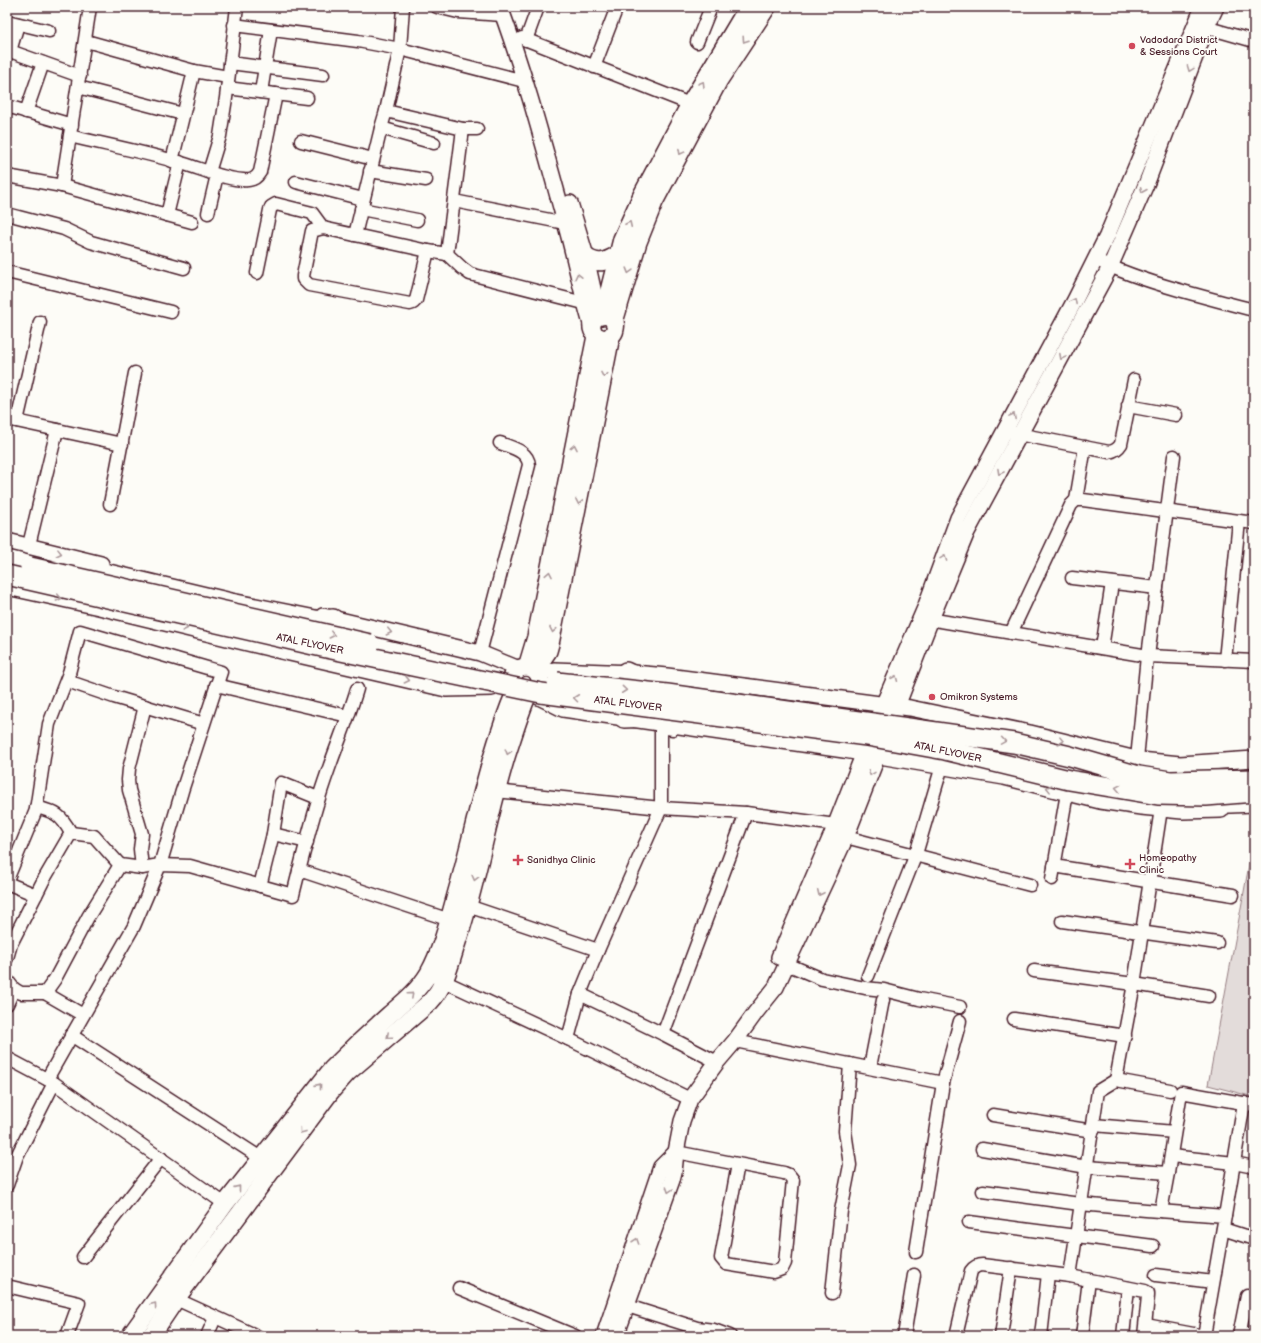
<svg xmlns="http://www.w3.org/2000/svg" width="1261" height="1343" font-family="'Balsamiq Sans',sans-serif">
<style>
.green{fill:#e3dcda;stroke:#967e82}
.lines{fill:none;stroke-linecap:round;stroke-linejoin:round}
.minor-casing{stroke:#4a1f2b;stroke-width:15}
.tertiary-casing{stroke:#4a1f2b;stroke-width:18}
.secondary-casing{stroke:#4a1f2b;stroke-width:20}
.primary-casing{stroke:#4a1f2b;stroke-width:22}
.minor{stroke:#fdfcf7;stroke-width:12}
.tertiary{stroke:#fdfcf7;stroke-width:15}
.secondary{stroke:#fdfcf7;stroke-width:17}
.primary{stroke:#fdfcf7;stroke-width:19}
.primary-bridge-casing{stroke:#4a1f2b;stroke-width:22;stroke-linecap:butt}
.primary-bridge{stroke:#fdfcf7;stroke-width:19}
.oneway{stroke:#ac999b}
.poi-dot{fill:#d1495b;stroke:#fdfcf7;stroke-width:1.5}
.labels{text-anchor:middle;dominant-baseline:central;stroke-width:3.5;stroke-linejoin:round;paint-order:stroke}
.poi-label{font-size:10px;fill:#4a1f2b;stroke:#fdfcf7;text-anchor:start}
.street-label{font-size:10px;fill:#4a1f2b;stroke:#fdfcf7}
</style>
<rect width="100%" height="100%" fill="#fdfcf7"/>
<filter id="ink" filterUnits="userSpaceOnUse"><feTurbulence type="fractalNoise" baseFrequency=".025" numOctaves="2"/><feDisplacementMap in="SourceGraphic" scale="8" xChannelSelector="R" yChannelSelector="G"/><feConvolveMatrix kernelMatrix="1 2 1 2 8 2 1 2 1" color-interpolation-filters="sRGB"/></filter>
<g filter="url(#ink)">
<!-- green -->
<path class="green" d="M1254 838V1097L1208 1085Z"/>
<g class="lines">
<!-- minor casing -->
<g class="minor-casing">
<g id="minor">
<path d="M403 7 400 49 386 111 463 129H477"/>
<path d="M437 7 458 12 503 15"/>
<path d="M7 21 49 31"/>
<path d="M234 25 358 41 400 49 524 81"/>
<path d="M1198 25 1254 41"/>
<path d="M522 38 690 104"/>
<path d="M526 40 538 7"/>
<path d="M86 41 194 71 228 77"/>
<path d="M697 42 711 7"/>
<path d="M7 50 80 76"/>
<path d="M10 51 18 24"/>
<path d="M230 63 323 75"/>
<path d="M594 67 617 7"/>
<path d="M78 87 183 114"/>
<path d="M227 88 307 98"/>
<path d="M261 92 271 30"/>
<path d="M7 106 72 125"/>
<path d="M26 112 43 63"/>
<path d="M381 128 434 143"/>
<path d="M70 136C107 145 144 152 181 163 200 168 222 179 243 180 251 181 256 179 260 172L276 94"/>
<path d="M301 141 373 159"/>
<path d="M172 161 194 71"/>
<path d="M370 171 426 180"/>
<path d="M209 172 220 136 226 98 237 7"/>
<path d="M7 176 62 186 192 222"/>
<path d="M296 182 363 199"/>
<path d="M62 186 90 7"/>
<path d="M454 201 565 223"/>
<path d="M361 209 417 220"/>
<path d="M208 213 217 175"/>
<path d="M7 214 64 229 91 242 184 268"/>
<path d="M167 215 180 162"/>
<path d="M323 228 428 251 416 300 413 303 410 304 309 285 303 279V276L312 231Z"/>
<path d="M355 235 381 128 386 111"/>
<path d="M428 251 447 254 463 129"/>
<path d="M447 254 462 268 470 274 584 303 593 304"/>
<path d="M1095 259C1122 273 1151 282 1179 290 1204 297 1229 304 1254 310"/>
<path d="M7 272 171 312"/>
<path d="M257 273 270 210 271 207 276 204 312 213 323 228"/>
<path d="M1128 406 1176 415"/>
<path d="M7 419 122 444"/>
<path d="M17 421 40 322"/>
<path d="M1013 433 1109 452C1115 451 1118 449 1121 444L1134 380"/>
<path d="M1076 500 1085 447"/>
<path d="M110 504 135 373"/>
<path d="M29 545 57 430"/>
<path d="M1072 578 1157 588"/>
<path d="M923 618 1148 656 1254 661"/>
<path d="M1011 633 1071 505 1076 500H1083L1254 523"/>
<path d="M1102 648 1112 583"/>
<path d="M480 653 529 465C528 451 512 448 500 443"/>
<path d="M1148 656 1174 456"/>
<path d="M1225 660 1239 521"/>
<path d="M216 685 348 716"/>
<path d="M1137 759 1147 656"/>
<path d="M496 791 661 808 746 813 836 825"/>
<path d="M36 807C56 812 61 815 71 833"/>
<path d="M273 834 307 842"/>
<path d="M838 835 1030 885"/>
<path d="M120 865 142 868 160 865 182 791 221 672 80 631 69 673 70 679 73 683 114 697 204 724"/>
<path d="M1054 866 1233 895"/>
<path d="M142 868 140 849 142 834 129 790 128 780 129 769 145 706"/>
<path d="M299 870 456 922"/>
<path d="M1052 879 1067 793"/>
<path d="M7 880 36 810 49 724 69 673"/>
<path d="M7 883 36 895"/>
<path d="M260 886 273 834 281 783 318 798"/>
<path d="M468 906 598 950"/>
<path d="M1062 921 1217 943"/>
<path d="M7 958 11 944 43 881 71 833"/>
<path d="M787 964 822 979 865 988 884 990 919 999 960 1007"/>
<path d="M1034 971 1134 984 1209 996"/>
<path d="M868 976 916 854 942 766"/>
<path d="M437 978 568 1039 690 1099"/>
<path d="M7 980 14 989 7 1004"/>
<path d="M14 989 21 993H45L55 979 88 917 120 865 94 836 71 833"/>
<path d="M45 993 83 1015"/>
<path d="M580 994 663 1034 717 1062"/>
<path d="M1014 1019 1125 1036"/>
<path d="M663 1034 746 813"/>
<path d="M71 1035 267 1162"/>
<path d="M568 1039 580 994 598 950 661 808V727L673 729"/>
<path d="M735 1041 943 1083"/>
<path d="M7 1058 54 1083 225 1204"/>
<path d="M870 1067 883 1000"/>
<path d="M47 1079 134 926 160 865 190 866 293 895C301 863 309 830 319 798 330 761 346 726 357 689"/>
<path d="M1116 1080 1134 984 1161 809"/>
<path d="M993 1115 1093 1131"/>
<path d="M1094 1125 1174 1132"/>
<path d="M982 1149 1087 1167 1168 1173 1181 1092 1254 1105"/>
<path d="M676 1152 784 1173 789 1175 793 1180 785 1263 782 1269 774 1272 726 1264 721 1258 738 1164"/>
<path d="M1171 1156 1234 1163 1254 1167"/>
<path d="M7 1185 17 1156 54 1083"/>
<path d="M983 1191 1080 1204 1146 1210 1225 1216 1204 1336"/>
<path d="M1161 1211 1168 1173"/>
<path d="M1225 1216 1244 1103"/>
<path d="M969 1222 1153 1246"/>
<path d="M1223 1229 1254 1239"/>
<path d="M916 1252 943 1083 960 1021"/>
<path d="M83 1257 161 1158"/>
<path d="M1156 1275 1213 1282"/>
<path d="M1070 1276 1098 1091 1116 1080 1170 1090"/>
<path d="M7 1286 79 1303 67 1336"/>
<path d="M459 1288 575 1336"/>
<path d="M832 1293 841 1211 850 1165 845 1131 850 1064"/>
<path d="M176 1299 257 1336"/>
<path d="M618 1303 697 1328 714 1330 730 1336"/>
<path d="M1146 1325 1204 1336"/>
<path d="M1240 1333 1254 1335"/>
<path d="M207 1336 215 1318"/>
<path d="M904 1336 914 1275"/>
<path d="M956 1336 971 1271C974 1267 977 1265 982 1265L1070 1276 1145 1291 1148 1293V1296L1144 1336"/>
<path d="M1001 1336 1011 1268"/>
<path d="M1041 1336 1048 1274"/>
<path d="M1082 1336 1089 1280"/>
<path d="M1123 1336 1128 1288"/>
<path d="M1239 1336 1247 1296"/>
</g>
</g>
<!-- tertiary casing -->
<g class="tertiary-casing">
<g id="tertiary">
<path d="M500 7C526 77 545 150 565 222 575 257 581 292 592 327"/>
<path d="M570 203 585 253 599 316"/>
<path d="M7 541 101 564"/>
<path d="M7 587 99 607 281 651 446 689 492 688"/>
<path d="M323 616 480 653 519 669"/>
<path d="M538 673 554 670 633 673 667 676 910 708 1030 733 1140 760 1180 764 1254 759"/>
<path d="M535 695 563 709 844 750 1004 777 1100 801 1141 807 1182 811 1221 810"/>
<path d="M779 957 832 834 878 717 925 608 958 518 1075 300 1107 236 1203 7"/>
<path d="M604 1336 661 1167 676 1152"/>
<path d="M616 1336 672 1180 674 1172 676 1152 682 1121 690 1099 717 1062 735 1041 756 1012 776 987 846 837 931 619 967 532 1110 267 1147 182 1206 28 1216 7"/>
</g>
</g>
<!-- secondary casing -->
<g class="secondary-casing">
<g id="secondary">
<path d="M586 257C600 266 606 261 619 254"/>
<path d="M603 315 622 239 642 195 690 104 748 7"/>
<path d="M614 322 638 242 654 202 719 80 767 7"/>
<path d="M527 667 536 637 596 336C579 314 620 307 615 329 614 335 609 338 604 339L596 336"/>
<circle cx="526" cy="681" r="14"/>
<path d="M535 670 548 651 550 644 611 336"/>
<path d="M130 1336 225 1204 332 1069C351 1050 370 1032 389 1015 404 1002 419 990 429 973 444 946 451 911 460 881 477 817 490 751 516 690"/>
<path d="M151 1336 176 1299 331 1091 347 1073 430 1002C447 984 451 959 459 936 478 877 488 816 506 757 513 736 519 715 528 694"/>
</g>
</g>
<!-- primary casing -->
<g class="primary-casing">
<g id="primary">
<path d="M54 570 83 568 231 603 320 621 333 619"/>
<path d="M626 672 643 680 654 682"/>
<path d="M624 718 649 717 657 718"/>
<path d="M1144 774 1154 771H1205"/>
<path d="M1207 804 1254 802"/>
</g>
</g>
<!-- minor -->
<use href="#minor" class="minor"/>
<!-- tertiary -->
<use href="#tertiary" class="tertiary"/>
<!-- secondary -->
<use href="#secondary" class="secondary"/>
<!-- primary -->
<use href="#primary" class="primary"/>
<!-- primary-bridge casing -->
<g class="primary-bridge-casing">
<g id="primary-bridge">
<path d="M30 567 370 644"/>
<path d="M7 575 322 647 541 693 867 736 945 750 1069 780 1158 795 1206 796 1254 792"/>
<path d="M557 682 667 694 1014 743 1070 756 1139 776 1170 781 1254 779"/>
</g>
</g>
<!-- primary-bridge -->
<use href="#primary-bridge" class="primary-bridge"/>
</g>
<!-- one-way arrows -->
<defs><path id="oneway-chevron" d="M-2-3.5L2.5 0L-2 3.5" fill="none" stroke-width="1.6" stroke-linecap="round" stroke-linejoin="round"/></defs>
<g class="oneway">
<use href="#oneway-chevron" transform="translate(745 40) rotate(123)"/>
<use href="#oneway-chevron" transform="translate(1190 69) rotate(111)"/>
<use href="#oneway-chevron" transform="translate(702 84) rotate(-59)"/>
<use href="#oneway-chevron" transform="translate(681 152) rotate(118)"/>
<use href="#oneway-chevron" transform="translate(1143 190) rotate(113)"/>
<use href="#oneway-chevron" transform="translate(629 224) rotate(-65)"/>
<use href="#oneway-chevron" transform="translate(629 271) rotate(106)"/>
<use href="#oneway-chevron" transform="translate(578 276) rotate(-103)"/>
<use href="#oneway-chevron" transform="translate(1074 301) rotate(-62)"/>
<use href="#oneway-chevron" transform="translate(1062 357) rotate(118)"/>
<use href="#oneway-chevron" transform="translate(604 375) rotate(101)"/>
<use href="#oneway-chevron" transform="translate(1013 416) rotate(-62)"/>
<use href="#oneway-chevron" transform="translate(574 447) rotate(-79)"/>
<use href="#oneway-chevron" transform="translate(1000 472) rotate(119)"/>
<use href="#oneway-chevron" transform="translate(579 502) rotate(101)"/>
<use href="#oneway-chevron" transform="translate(59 553) rotate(14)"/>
<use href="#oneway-chevron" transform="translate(944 558) rotate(-70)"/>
<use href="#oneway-chevron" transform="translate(549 574) rotate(-79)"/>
<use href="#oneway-chevron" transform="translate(59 598) rotate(12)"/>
<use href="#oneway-chevron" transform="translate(185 628) rotate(14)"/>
<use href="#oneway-chevron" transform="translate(553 630) rotate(101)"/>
<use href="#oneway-chevron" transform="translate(389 632) rotate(13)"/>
<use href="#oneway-chevron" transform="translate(332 635) rotate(13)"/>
<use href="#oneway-chevron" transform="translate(895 678) rotate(-67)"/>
<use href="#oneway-chevron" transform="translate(407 680) rotate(13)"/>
<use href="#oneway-chevron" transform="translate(624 690) rotate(6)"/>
<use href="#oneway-chevron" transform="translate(576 698) rotate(-173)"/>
<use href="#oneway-chevron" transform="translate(1003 741) rotate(9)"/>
<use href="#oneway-chevron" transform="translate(1061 741) rotate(14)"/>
<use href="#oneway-chevron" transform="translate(508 752) rotate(107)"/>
<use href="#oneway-chevron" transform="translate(871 773) rotate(111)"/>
<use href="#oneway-chevron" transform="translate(1049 788) rotate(-166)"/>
<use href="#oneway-chevron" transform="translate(1118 788) rotate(-170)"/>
<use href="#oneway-chevron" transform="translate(475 878) rotate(104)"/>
<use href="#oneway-chevron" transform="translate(820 893) rotate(115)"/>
<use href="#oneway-chevron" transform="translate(411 995) rotate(-42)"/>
<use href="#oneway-chevron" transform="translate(389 1036) rotate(139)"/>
<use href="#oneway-chevron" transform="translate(319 1086) rotate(-51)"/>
<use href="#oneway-chevron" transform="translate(302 1131) rotate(126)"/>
<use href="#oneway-chevron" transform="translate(238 1188) rotate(-51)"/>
<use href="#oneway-chevron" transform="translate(669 1190) rotate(108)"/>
<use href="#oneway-chevron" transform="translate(636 1241) rotate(-71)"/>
<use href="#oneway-chevron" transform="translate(154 1305) rotate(-54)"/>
</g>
</g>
<!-- markers -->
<g class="poi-dot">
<circle cx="1132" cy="46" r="4"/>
<circle cx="932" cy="697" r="4"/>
<path d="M516 854h4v4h4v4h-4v4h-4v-4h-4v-4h4z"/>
<path d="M1128 858h4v4h4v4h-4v4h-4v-4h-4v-4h4z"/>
</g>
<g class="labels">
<!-- poi labels -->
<g class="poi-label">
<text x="1140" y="40">Vadodara District<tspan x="1140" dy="12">&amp; Sessions Court</tspan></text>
<text x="940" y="697">Omikron Systems</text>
<text x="1139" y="858">Homeopathy<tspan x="1139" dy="12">Clinic</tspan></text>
<text x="527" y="860">Sanidhya Clinic</text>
</g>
<!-- street labels -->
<g class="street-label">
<text transform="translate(310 644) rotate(12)">ATAL FLYOVER</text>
<text transform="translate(628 704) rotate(7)">ATAL FLYOVER</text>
<text transform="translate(948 752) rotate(12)">ATAL FLYOVER</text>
</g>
</g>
<!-- margin -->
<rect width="1261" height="1343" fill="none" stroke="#fdfcf7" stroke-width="24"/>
<rect x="12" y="12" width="1237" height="1319" fill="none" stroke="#4a1f2b" stroke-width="1.5" filter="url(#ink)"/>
</svg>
